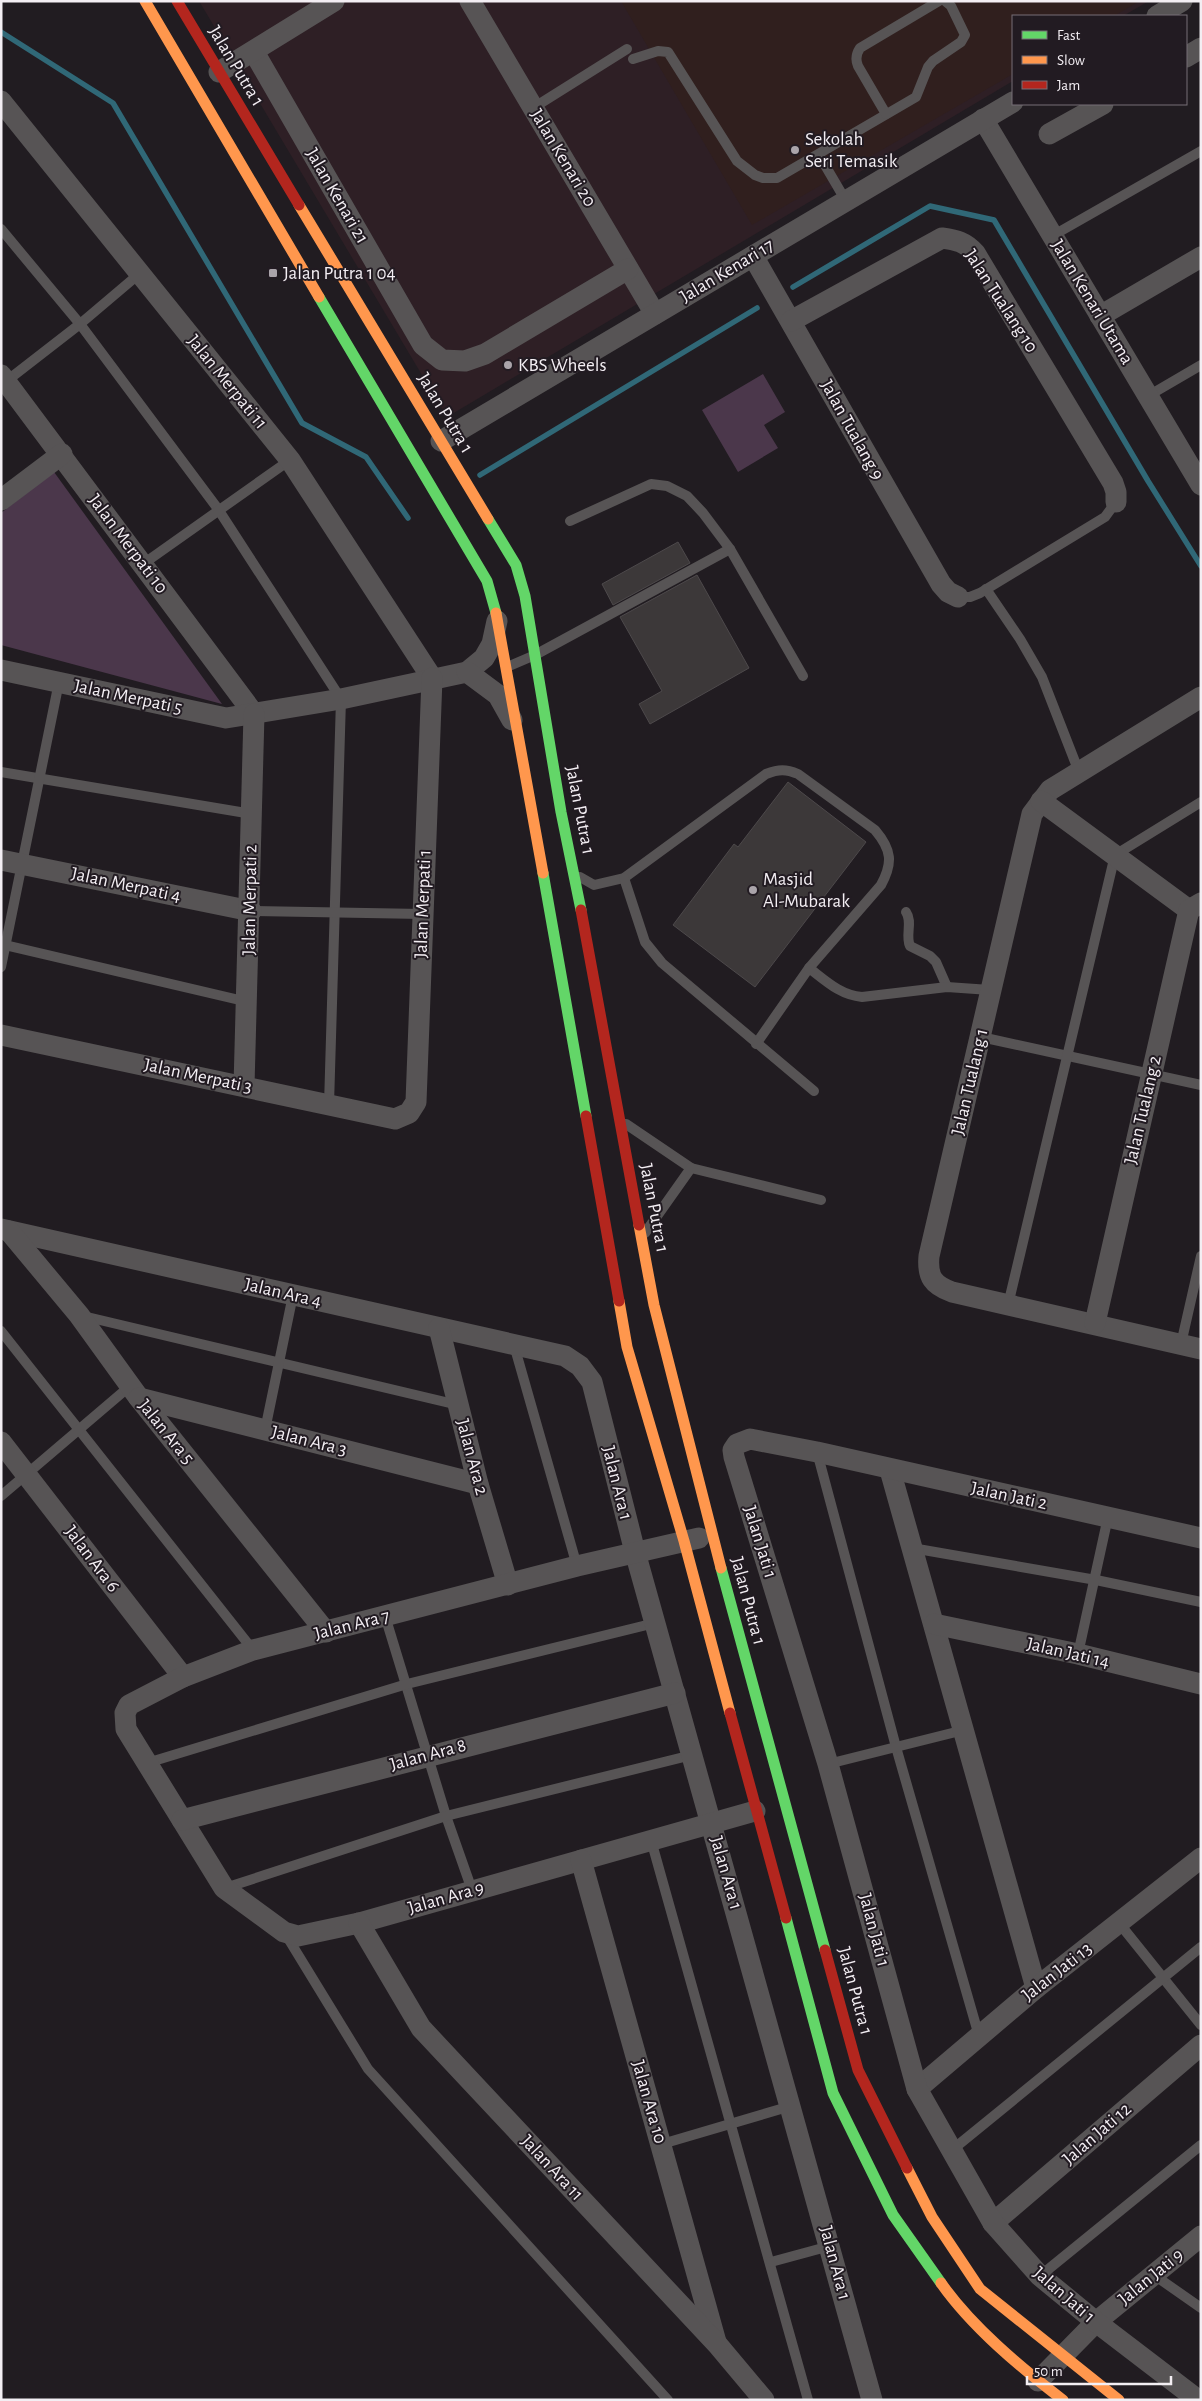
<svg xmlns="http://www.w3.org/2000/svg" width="1202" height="2401" font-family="'Alegreya Sans',sans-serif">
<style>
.commercial{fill:#2e1f25}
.education{fill:#301f1e}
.green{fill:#4b374b}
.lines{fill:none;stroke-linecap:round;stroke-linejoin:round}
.stream{stroke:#306877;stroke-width:5.5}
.building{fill:#3c3839;stroke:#4d494b}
.lane{stroke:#575455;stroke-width:10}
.street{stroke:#575455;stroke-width:21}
.fast{stroke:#63d668;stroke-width:11}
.slow{stroke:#ff974d;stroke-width:11}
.jam{stroke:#b3261e;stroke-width:11}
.poi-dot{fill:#aaa4aa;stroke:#221b22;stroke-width:2}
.labels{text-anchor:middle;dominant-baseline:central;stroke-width:4;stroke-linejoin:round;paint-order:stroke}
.street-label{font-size:19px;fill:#f3eef3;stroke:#221b22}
.poi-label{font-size:19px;fill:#f3eef3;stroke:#221b22;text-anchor:start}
</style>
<rect width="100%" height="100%" fill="#211c21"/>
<!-- commercial -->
<path class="commercial" d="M199 1H1149L1123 16H1013V81L447 417Z"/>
<!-- education -->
<path class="education" d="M621 1H1140L1114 16H1013V74L752 225Z"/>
<!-- green -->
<g class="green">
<path d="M763 374 785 412 764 425 778 448 738 472 702 410Z"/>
<path d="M54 472 222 704 1 645V513Z"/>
</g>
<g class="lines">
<!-- stream -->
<g class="stream">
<path d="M1 32 113 103 302 423 366 457 408 518"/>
<path d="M793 287 930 206 994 220 1148 481 1201 566"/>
<path d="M480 475 757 308"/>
</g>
</g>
<!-- building -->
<g class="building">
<path d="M678 542 690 563 613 605 602 584Z"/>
<path d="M697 575 749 668 650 724 639 704 662 691 620 617Z"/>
<path d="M788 782 866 842 755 987 673 925 734 844 738 847Z"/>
</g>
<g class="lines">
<!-- lane -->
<g class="lane">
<path d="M633 59 658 51 668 52 737 161 755 175 763 178H777L916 97 928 67 933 61 961 42 965 35 951 6 945 1"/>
<path d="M533 108 627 49"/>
<path d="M886 114 858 66C855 59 856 54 860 48L939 1"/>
<path d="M819 155 846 201"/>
<path d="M1 229 80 324 218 509 341 699 329 1105"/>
<path d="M1052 236 1201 151"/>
<path d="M4 383 80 324 139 274"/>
<path d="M1148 396 1201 365"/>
<path d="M570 521 651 484 667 486 687 496 703 513 730 549 803 676"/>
<path d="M143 564 290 460"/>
<path d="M986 589 1020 639 1042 677 1079 772"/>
<path d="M958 597H970L980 593 1105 517 1116 502"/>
<path d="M507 667 535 655 730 549"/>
<path d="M1 772 252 814"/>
<path d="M580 877 594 885 624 878 766 774C779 769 786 769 798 774L875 830C892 850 893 863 881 885L809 968 756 1044"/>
<path d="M624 878 645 942 662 963 814 1091"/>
<path d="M251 911 423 914"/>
<path d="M906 912C913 922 905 935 910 946L930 956 936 962 947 987"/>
<path d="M1 944 248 1002"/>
<path d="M1 967 59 682"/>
<path d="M809 968C826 981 840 995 862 997L947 987 990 990"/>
<path d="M981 1037 1201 1085"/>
<path d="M626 1124 691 1168"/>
<path d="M645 1233 691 1168 821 1200"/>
<path d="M1008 1305 1115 855 1201 802"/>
<path d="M83 1316 458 1405"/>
<path d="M1 1331 253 1650"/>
<path d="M1181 1344 1201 1256"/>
<path d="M514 1345 577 1566"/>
<path d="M265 1430 293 1295"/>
<path d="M817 1452 896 1747 979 2036"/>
<path d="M1 1496 130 1386"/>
<path d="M912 1548 1096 1580 1201 1602"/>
<path d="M385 1616 446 1816 472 1890"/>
<path d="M1078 1654 1108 1517"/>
<path d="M147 1763 407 1684 655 1623"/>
<path d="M828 1764 964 1730"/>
<path d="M651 1840 808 2400"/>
<path d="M225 1888 446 1816 692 1755"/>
<path d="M1119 1923 1201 2025"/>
<path d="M286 1935 368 2069 668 2400"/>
<path d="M662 2144 791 2106"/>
<path d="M952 2150 1201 1947"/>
<path d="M771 2262 830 2246"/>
<path d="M1154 2275 1201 2308"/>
<path d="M1040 2276 1201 2145"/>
</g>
<!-- street -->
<g class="street">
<path d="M470 1 655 314"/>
<path d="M1157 16 1182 1"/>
<path d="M254 52 423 345 442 360 465 361 485 354 628 269"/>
<path d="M1186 57 1201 48"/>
<path d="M219 72 334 1"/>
<path d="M1 101 290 460 432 678"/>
<path d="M983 119 1201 485"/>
<path d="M1049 134 1103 104"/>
<path d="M753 256 941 584 948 592 958 597"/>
<path d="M1100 316 1201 257"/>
<path d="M791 321 942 238C957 240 965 242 975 253L1113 483 1116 492V502"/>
<path d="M1 375 254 714"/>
<path d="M441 441 1013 102"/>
<path d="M1 500 62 454"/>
<path d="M1 670 226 718 341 699 467 672 484 658 492 644 497 621"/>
<path d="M467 672 498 695 512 720"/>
<path d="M1201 697 1050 790 1032 814 929 1256C927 1277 933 1285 952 1292L1201 1349"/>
<path d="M1041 801 1189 910"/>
<path d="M1 860 251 911"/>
<path d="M1 1035 395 1119 409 1113 416 1102 432 678"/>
<path d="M244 1086 254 714"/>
<path d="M1 1229 565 1356 580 1366 592 1382 635 1552 872 2400"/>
<path d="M9 1231 79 1315 139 1398 326 1632"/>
<path d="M1095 1323 1189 910 1201 903"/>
<path d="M439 1328 478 1484 508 1585"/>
<path d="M139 1398 478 1484"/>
<path d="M1 1442 183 1677"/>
<path d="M890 1470 1036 1988"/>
<path d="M699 1538 577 1566 253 1650 183 1677 129 1705 125 1713 126 1729 224 1888 284 1932 298 1936 359 1923 755 1811"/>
<path d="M934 1624 1078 1654 1201 1684"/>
<path d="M182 1820 675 1693"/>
<path d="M581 1860 716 2342"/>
<path d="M359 1923 421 2028 717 2344 764 2400"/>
<path d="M917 2089 1036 1988 1201 1858"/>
<path d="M993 2223 1201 2045"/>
<path d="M1038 2381 1096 2322 1201 2236"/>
<path d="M1198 2400 1096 2322 1040 2276 993 2223 917 2089 828 1764 734 1457 733 1450 737 1444 750 1439 817 1452 1201 1538"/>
</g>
<!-- fast -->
<g class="fast">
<path d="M319 297 487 581 496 613"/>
<path d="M488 519 516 565 525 596 561 812 581 910"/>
<path d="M543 873 586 1116"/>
<path d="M721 1568 825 1950"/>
<path d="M786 1918 833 2093 893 2215 941 2283"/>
</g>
<!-- slow -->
<g class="slow">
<path d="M145 1 319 297"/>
<path d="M299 205 488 519"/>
<path d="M496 613 543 873"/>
<path d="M639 1225 654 1305 721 1568"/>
<path d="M619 1301 627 1347 684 1541 730 1713"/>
<path d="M907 2168 932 2217 980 2289 1119 2400"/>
<path d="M941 2283C972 2327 1020 2367 1063 2400"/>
</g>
<!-- jam -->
<g class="jam">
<path d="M177 1 299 205"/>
<path d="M581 910 639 1225"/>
<path d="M586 1116 619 1301"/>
<path d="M730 1713 786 1918"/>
<path d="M825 1950 858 2070 907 2168"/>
</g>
</g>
<!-- markers -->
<g class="poi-dot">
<circle cx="795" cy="150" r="5"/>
<rect x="268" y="268" width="10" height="10" rx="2.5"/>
<circle cx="508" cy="365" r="5"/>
<circle cx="753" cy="890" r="5"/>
</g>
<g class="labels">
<!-- street labels -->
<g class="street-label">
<text transform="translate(236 66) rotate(59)">Jalan Putra 1</text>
<text transform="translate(563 158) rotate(59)">Jalan Kenari 20</text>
<text transform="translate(337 196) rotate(60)">Jalan Kenari 21</text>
<text transform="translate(727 271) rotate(-31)">Jalan Kenari 17</text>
<text transform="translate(1001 301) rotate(57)">Jalan Tualang 10</text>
<text transform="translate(1092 302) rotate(59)">Jalan Kenari Utama</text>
<text transform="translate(227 382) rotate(51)">Jalan Merpati 11</text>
<text transform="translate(445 413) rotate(59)">Jalan Putra 1</text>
<text transform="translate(852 430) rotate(61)">Jalan Tualang 9</text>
<text transform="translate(128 544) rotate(53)">Jalan Merpati 10</text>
<text transform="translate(128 697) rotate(12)">Jalan Merpati 5</text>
<text transform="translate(580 810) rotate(79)">Jalan Putra 1</text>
<text transform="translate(126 885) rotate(12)">Jalan Merpati 4</text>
<text transform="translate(250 900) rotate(-89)">Jalan Merpati 2</text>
<text transform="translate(423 904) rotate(-88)">Jalan Merpati 1</text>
<text transform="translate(198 1076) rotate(12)">Jalan Merpati 3</text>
<text transform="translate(970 1082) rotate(-77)">Jalan Tualang 1</text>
<text transform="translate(1143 1110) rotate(-77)">Jalan Tualang 2</text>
<text transform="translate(654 1208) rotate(79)">Jalan Putra 1</text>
<text transform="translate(283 1293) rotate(13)">Jalan Ara 4</text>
<text transform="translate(166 1432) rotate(51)">Jalan Ara 5</text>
<text transform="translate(309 1441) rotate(14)">Jalan Ara 3</text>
<text transform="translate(472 1457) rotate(75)">Jalan Ara 2</text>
<text transform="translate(617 1483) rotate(76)">Jalan Ara 1</text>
<text transform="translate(1009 1496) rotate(12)">Jalan Jati 2</text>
<text transform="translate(760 1542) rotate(73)">Jalan Jati 1</text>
<text transform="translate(92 1559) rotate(53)">Jalan Ara 6</text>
<text transform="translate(748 1601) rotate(75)">Jalan Putra 1</text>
<text transform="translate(352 1625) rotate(-14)">Jalan Ara 7</text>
<text transform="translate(1068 1653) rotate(13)">Jalan Jati 14</text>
<text transform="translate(428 1755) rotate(-15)">Jalan Ara 8</text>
<text transform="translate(726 1873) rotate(74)">Jalan Ara 1</text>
<text transform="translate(446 1898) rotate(-16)">Jalan Ara 9</text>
<text transform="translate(874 1930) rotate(75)">Jalan Jati 1</text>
<text transform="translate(1057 1972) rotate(-38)">Jalan Jati 13</text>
<text transform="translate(855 1991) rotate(75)">Jalan Putra 1</text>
<text transform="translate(649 2102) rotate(74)">Jalan Ara 10</text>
<text transform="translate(1097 2134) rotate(-41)">Jalan Jati 12</text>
<text transform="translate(552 2168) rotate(47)">Jalan Ara 11</text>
<text transform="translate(835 2263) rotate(75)">Jalan Ara 1</text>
<text transform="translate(1151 2277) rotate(-39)">Jalan Jati 9</text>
<text transform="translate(1064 2295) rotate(41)">Jalan Jati 1</text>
</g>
<!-- poi labels -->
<g class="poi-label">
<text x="805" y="139">Sekolah<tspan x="805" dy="22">Seri Temasik</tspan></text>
<text x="283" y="273">Jalan Putra 1 04</text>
<text x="518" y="365">KBS Wheels</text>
<text x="763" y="879">Masjid<tspan x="763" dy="22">Al-Mubarak</tspan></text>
</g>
</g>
<!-- border -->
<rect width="1202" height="2401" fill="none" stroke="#f3eef3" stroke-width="5"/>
<!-- legend -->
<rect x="1012" y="15" width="175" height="90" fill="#221b22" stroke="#766f76"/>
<rect x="1022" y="31" width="25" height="8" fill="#63d668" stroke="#766f76"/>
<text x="1057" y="40" font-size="15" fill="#f3eef3">Fast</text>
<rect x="1022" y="56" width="25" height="8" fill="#ff974d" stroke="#766f76"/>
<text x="1057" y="65" font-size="15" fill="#f3eef3">Slow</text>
<rect x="1022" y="81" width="25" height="8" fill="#b3261e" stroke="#766f76"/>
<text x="1057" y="90" font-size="15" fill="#f3eef3">Jam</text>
<!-- scale -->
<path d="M1027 2376v8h144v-8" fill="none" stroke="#f3eef3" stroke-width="2.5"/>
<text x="1034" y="2376" font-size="15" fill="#f3eef3" stroke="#221b22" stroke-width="4" paint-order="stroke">50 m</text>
</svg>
